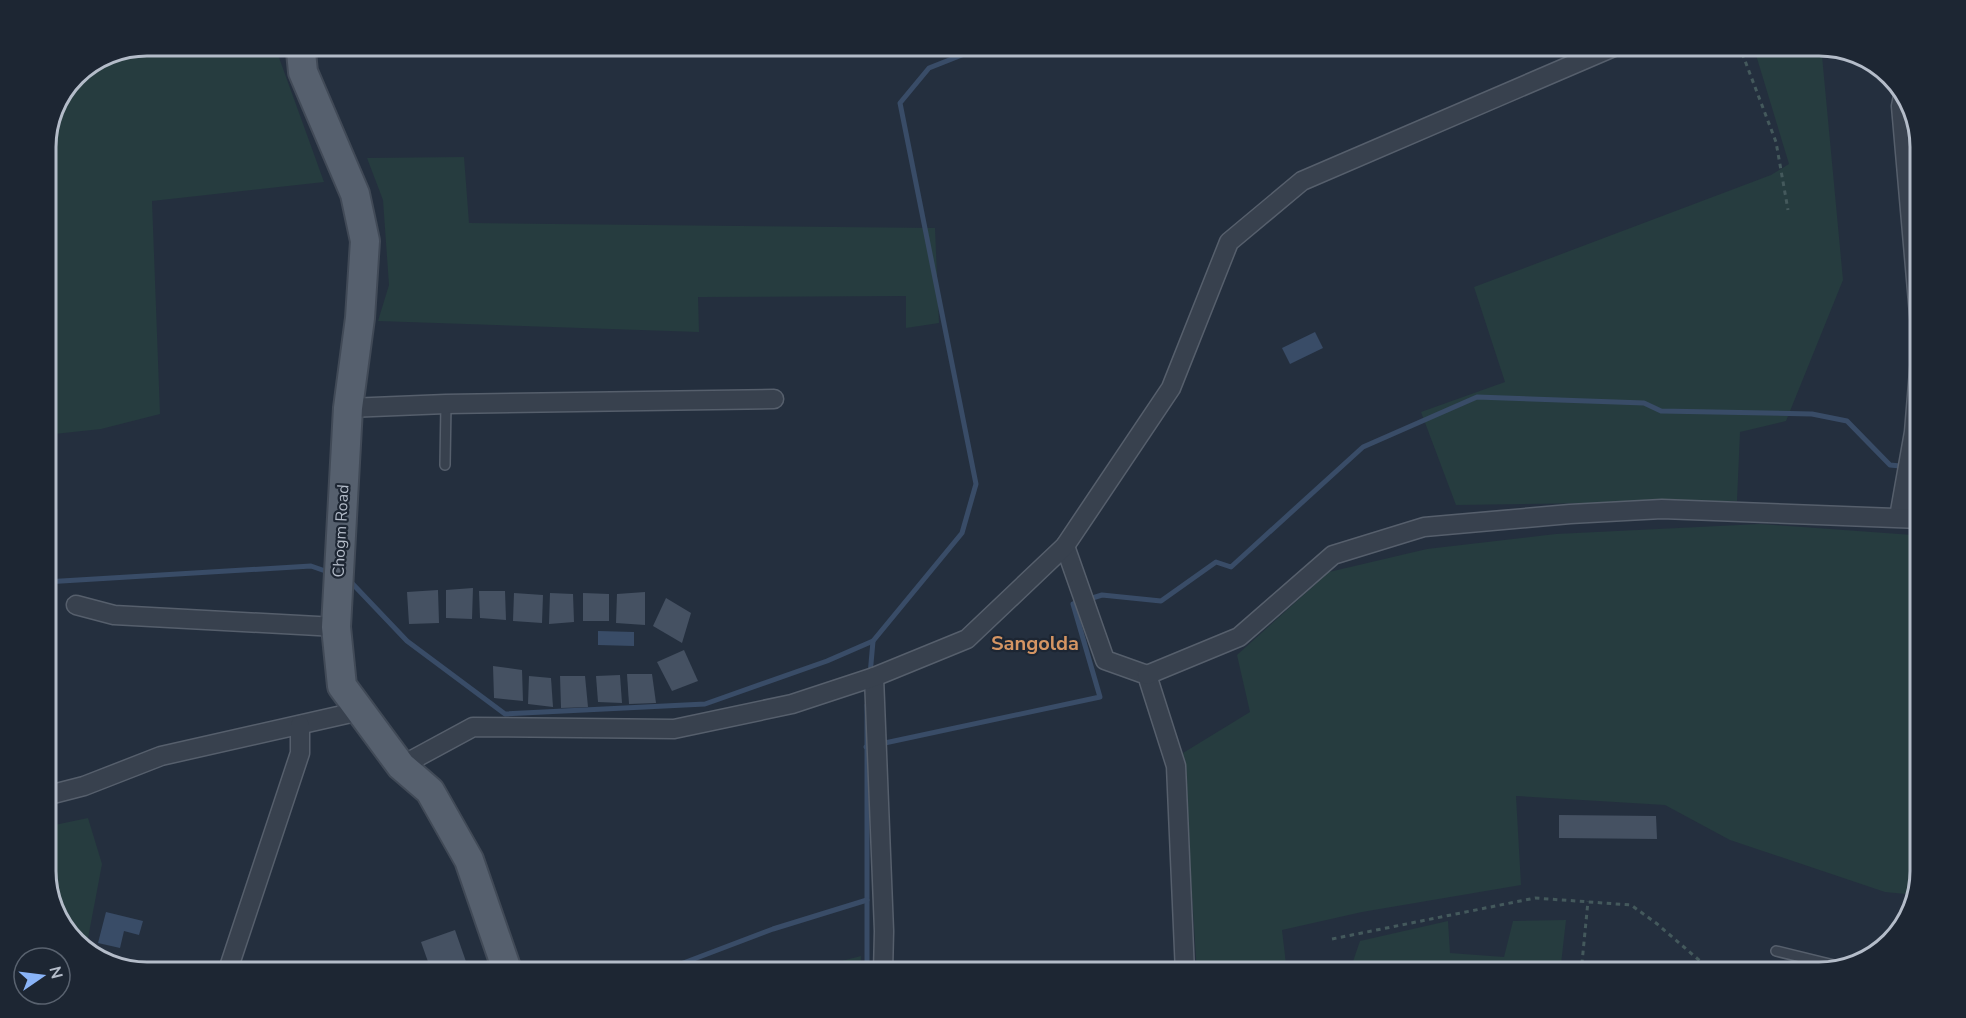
<svg xmlns="http://www.w3.org/2000/svg" width="1966" height="1018" font-family="'Nunito Sans',sans-serif">
<style>
.green{fill:#263c3f}
.water{fill:#394c67}
.lines{fill:none;stroke-linecap:round;stroke-linejoin:round}
.stream{stroke:#394c67;stroke-width:5}
.building{fill:#455162}
.service-casing{stroke:#565f6c;stroke-width:12}
.minor-casing{stroke:#565f6c;stroke-width:21}
.primary-casing{stroke:#414a57;stroke-width:32}
.path{stroke:#44595c;stroke-width:3;stroke-dasharray:4.5 4.5;stroke-linecap:butt}
.service{stroke:#38414e;stroke-width:9}
.minor{stroke:#38414e;stroke-width:18}
.primary{stroke:#56606e;stroke-width:28}
.labels{text-anchor:middle;dominant-baseline:central;stroke-width:4.5;stroke-linejoin:round;paint-order:stroke}
.street-label{font-size:16px;fill:#b4bcc9;stroke:#1d2633}
.quarter-label{font-size:20px;font-weight:bold;fill:#d59563;stroke:#1d2633}
.rim{fill:none;stroke:#b4bcc9;stroke-width:3}
</style>
<rect width="100%" height="100%" fill="#242f3e"/>
<!-- green -->
<g class="green">
<path d="M1753 45H1821L1843 280 1786 421 1740 432 1737 501 1456 505 1421 412 1505 382 1474 287 1771 175 1789 164Z"/>
<path d="M277 52 324 182 152 201 160 414 101 429 45 435V140L75 74 108 53Z"/>
<path d="M464 157 469 223 935 228 939 323 906 328V296L698 297 699 332 378 321 389 285 383 200 367 158Z"/>
<path d="M1760 524 1913 535 1921 542V872L1916 895 1885 892 1730 840 1665 805 1516 796 1521 885 1362 912 1282 930 1287 973H1197L1183 753 1250 712 1237 655 1329 572 1427 549 1556 534Z"/>
<path d="M88 818 102 864 86 949 62 928 45 879V827Z"/>
<path d="M1566 920 1560 973H1327H1349L1360 941 1448 921 1450 953 1504 957 1513 921Z"/>
<path d="M861 956 860 973H795Z"/>
</g>
<!-- water -->
<g class="water">
<path d="M1315 332 1323 348 1290 364 1282 348Z"/>
<path d="M598 631 634 632V646L598 645Z"/>
<path d="M106 912 143 921 139 935 124 931 120 948 98 943Z"/>
</g>
<g class="lines">
<!-- stream -->
<g class="stream">
<path d="M348 579 407 641 505 714 705 704 827 661 873 641 962 533 976 484 900 103 929 68 977 49"/>
<path d="M45 582 311 566 331 573"/>
<path d="M870 675 873 641"/>
<path d="M867 705V973"/>
<path d="M866 747 1100 697 1073 604 1102 595 1161 601 1216 562 1231 567 1363 447 1477 397 1644 403 1661 411 1812 414 1847 421 1890 465 1921 468"/>
<path d="M657 973 773 929 867 900"/>
</g>
</g>
<!-- building -->
<g class="building">
<path d="M473 588 472 619 446 618V590Z"/>
<path d="M438 590 439 623 409 624 407 592Z"/>
<path d="M479 591H505L506 620 480 618Z"/>
<path d="M645 592V625L616 623 617 594Z"/>
<path d="M514 593 543 595 542 623 513 621Z"/>
<path d="M550 593 573 594 574 622 549 624Z"/>
<path d="M583 593 609 594V621H583Z"/>
<path d="M666 598 691 613 682 643 653 626Z"/>
<path d="M684 650 698 681 672 691 657 662Z"/>
<path d="M493 666 522 670 523 701 494 698Z"/>
<path d="M627 674H652L656 703 629 704Z"/>
<path d="M620 675 622 703 598 702 596 676Z"/>
<path d="M529 676 551 678 553 707 528 704Z"/>
<path d="M560 676H585L588 707 561 708Z"/>
<path d="M1559 815 1656 816 1657 839 1559 838Z"/>
<path d="M455 930 470 973H432L421 942Z"/>
</g>
<g class="lines">
<!-- service casing -->
<g class="service-casing">
<g id="service">
<path d="M445 465 446 404"/>
<path d="M1776 951 1842 967"/>
</g>
</g>
<!-- minor casing -->
<g class="minor-casing">
<g id="minor">
<path d="M1904 91 1901 106 1921 337"/>
<path d="M348 408 446 404 774 399"/>
<path d="M1899 517 1914 432 1921 347"/>
<path d="M1065 546 1105 660 1147 675 1176 766 1185 973"/>
<path d="M76 605 114 615 336 627"/>
<path d="M1147 675 1239 637 1333 555 1424 527 1570 514 1662 509 1921 519"/>
<path d="M874 677 884 931 883 973"/>
<path d="M401 766 473 727 674 729 792 704 874 677 967 639 1065 546 1171 388 1229 242 1302 181 1616 46"/>
<path d="M45 796 84 786 161 756 360 711"/>
<path d="M227 973 300 753V725"/>
</g>
</g>
<!-- primary casing -->
<g class="primary-casing">
<path id="primary" d="M301 52 303 72 355 194 365 241 360 318 348 408 336 627 342 686 401 766 430 791 469 860 508 973"/>
</g>
<!-- path -->
<g class="path">
<path d="M1739 45 1776 142 1788 210"/>
<path d="M1332 939 1535 898 1631 905 1656 923 1714 973"/>
<path d="M1581 973 1588 901"/>
</g>
<!-- service -->
<use href="#service" class="service"/>
<!-- minor -->
<use href="#minor" class="minor"/>
<!-- primary -->
<use href="#primary" class="primary"/>
</g>
<g class="labels">
<!-- street labels -->
<g class="street-label">
<text transform="translate(341 531) rotate(-87)">Chogm Road</text>
</g>
<!-- quarter labels -->
<g class="quarter-label">
<text x="1035" y="643">Sangolda</text>
</g>
</g>
<!-- crop -->
<path d="M0 0H1966V1018H0ZM147 56H1819A91 91 0 0 1 1910 147V871A91 91 0 0 1 1819 962H147A91 91 0 0 1 56 871V147A91 91 0 0 1 147 56Z" fill="#1d2633" fill-rule="evenodd"/>
<path class="rim" d="M147 56H1819A91 91 0 0 1 1910 147V871A91 91 0 0 1 1819 962H147A91 91 0 0 1 56 871V147A91 91 0 0 1 147 56Z"/>
<!-- north arrow -->
<g transform="translate(42 976) rotate(76)"><circle r="28" fill="#1d2633" stroke="#59626f" stroke-width="1.5"/>
<path d="M0-4.5L10 22L0 15L-10 22Z" fill="#8ab4f8"/>
<text y="-9" font-size="16" font-weight="bold" text-anchor="middle" fill="#b4bcc9">N</text>
</g>
</svg>
